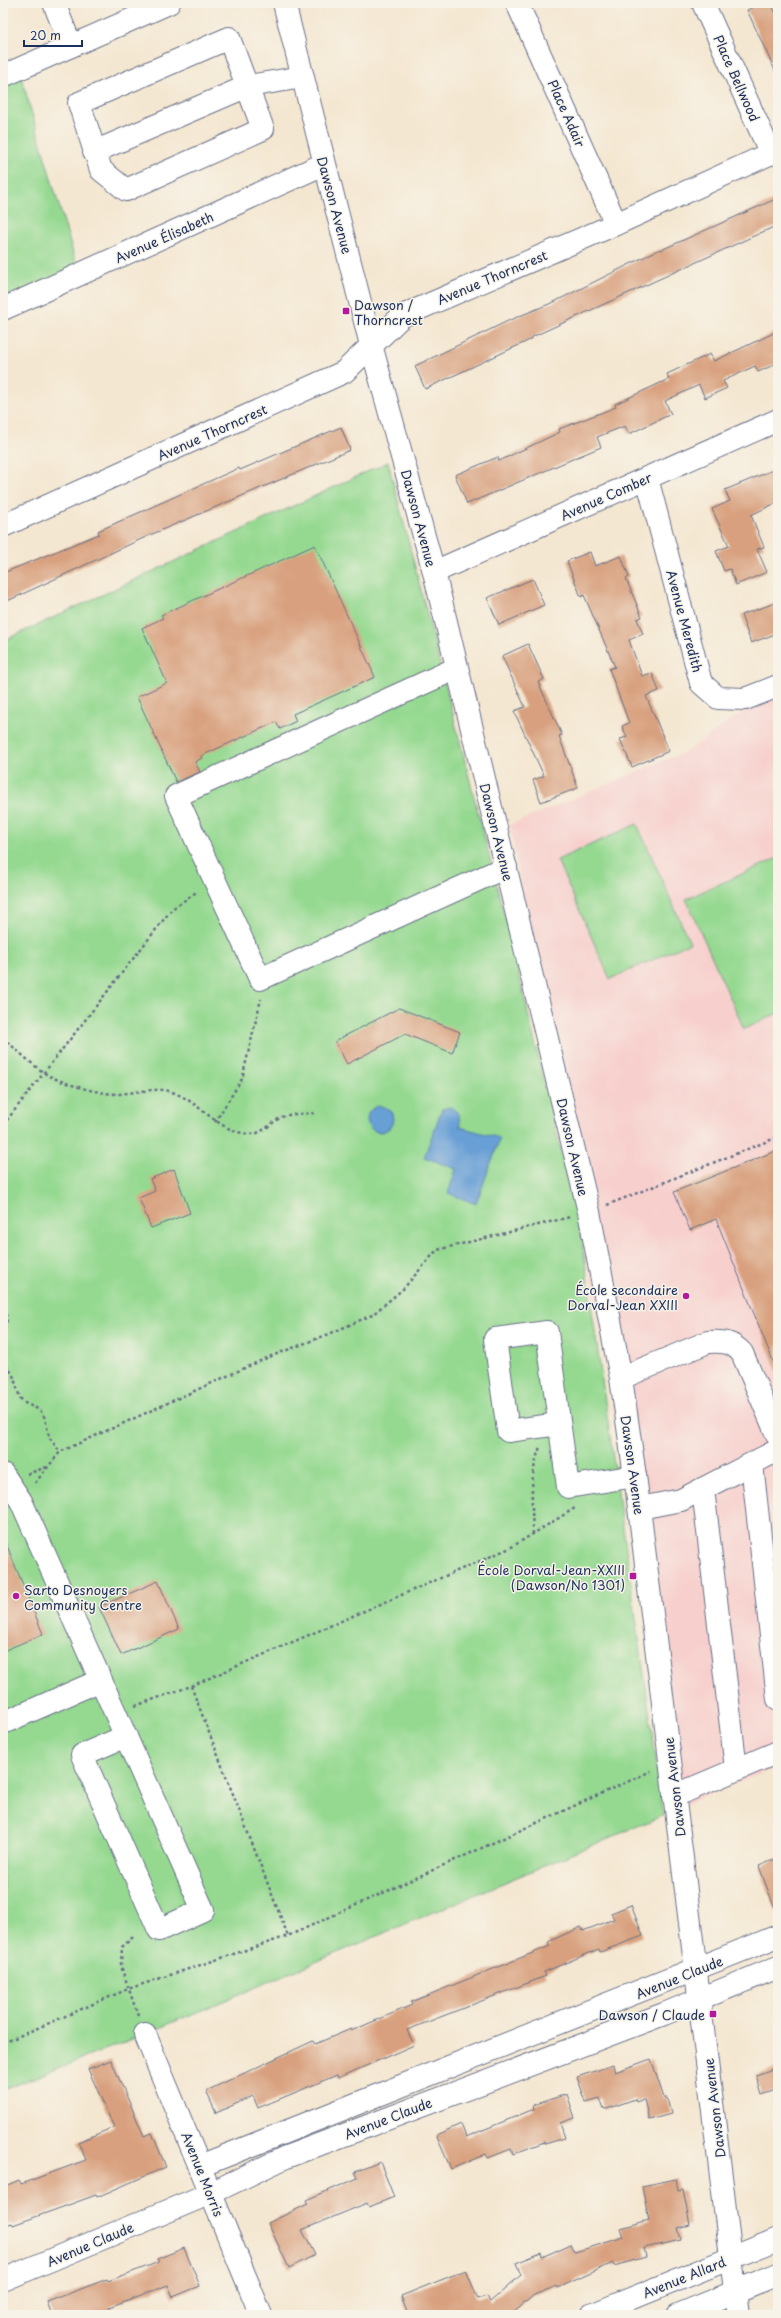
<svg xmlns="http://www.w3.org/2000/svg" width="781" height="2318" font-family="'Playpen Sans',sans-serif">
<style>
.built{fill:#f7d0cd}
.green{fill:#95d991;stroke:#588478}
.water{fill:#679fd5;stroke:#41679a}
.building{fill:#d8a07e}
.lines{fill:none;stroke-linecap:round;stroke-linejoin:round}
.minor-casing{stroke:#676f86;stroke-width:24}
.path{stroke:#676f86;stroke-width:2.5;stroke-dasharray:3 3;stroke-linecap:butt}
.minor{stroke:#fff;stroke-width:22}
.poi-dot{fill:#b5179e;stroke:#f7f3e8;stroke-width:1.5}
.labels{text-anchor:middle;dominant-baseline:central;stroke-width:3;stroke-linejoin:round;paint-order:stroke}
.street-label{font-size:13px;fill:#1b2f5e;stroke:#f7f3e8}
.poi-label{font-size:13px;fill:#1b2f5e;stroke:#f7f3e8;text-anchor:end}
</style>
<rect width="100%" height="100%" fill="#f7f3e8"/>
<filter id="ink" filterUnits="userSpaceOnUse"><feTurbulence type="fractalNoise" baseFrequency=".025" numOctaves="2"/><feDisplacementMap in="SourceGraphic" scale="8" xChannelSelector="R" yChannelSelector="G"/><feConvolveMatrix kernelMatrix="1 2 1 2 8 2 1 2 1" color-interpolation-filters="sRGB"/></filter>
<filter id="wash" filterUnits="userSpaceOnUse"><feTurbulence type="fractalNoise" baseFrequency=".012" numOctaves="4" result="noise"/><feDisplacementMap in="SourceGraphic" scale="16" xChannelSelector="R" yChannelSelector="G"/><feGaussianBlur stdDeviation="0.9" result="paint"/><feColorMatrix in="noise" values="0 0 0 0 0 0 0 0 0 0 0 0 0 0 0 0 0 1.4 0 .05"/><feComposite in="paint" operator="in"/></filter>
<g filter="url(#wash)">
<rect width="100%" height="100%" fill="#f4e7d1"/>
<!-- built -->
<path class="built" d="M778 694V1767L685 1804 510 825 689 750 755 703Z"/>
<!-- green -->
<g class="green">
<path d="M20 73 78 270 3 298V80Z"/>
<path d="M388 462 507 925 582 1240 664 1815 145 2034 3 2090V641Z"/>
<path d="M637 824 690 943 610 979 557 860Z"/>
<path d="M778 858V1013L744 1029 686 899Z"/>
</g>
<!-- water -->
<g class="water">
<circle cx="380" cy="1119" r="13"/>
<path d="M451 1107 459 1114 460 1127 500 1138 476 1204 448 1193 456 1169 424 1157 442 1109Z"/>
</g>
<g id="blocks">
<!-- building -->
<g class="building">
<path d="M762 3H771L778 18V77L747 10Z"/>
<path d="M778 198V225L532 337V339L425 389 415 366 510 320 554 302 660 249 661 250Z"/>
<path d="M778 331V363L758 372 755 366 723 381 727 388 705 398 699 385 665 401 671 414 629 434 625 426 597 437 601 447 467 504 455 475 498 457 499 461 560 432 559 429 616 407 615 404 669 379 667 374 710 354 714 361Z"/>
<path d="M341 427 350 450 150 535 3 603V573L99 534 98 531 239 468 240 470Z"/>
<path d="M778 468V502L751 515 764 547 757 549 767 572 736 585 730 569 724 571 716 551 729 546 712 509 730 501 725 490Z"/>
<path d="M315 545 375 677 293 714 296 721 280 729 276 722 201 756 202 758 195 762 200 772 176 782 137 697 167 683 142 628 163 618 161 615Z"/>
<path d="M590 552 595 566 621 556 629 577 626 579 642 617 637 619 643 634 629 640 642 676 652 673 659 691 646 696 669 751 632 767 620 739 627 737 622 726 629 723 609 669 615 667 584 595 581 597 567 561Z"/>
<path d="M533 579 544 605 499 625 487 598Z"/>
<path d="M778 602V633L751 643 741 615Z"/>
<path d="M528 644 544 679 538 682 562 735 559 736 578 788 541 802 533 780 544 776 514 711 525 707 502 656Z"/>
<path d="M399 1008 460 1032 452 1053 405 1034 347 1064 335 1041Z"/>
<path d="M778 1150V1371H777L716 1219 690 1230 674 1192Z"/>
<path d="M174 1169 190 1213 151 1228 139 1198 155 1191 150 1179Z"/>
<path d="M3 1536 43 1634 3 1651Z"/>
<path d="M158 1581 179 1629 121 1655 99 1607Z"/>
<path d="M778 1858V1912H776L759 1866Z"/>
<path d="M631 1905 643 1936 600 1952 599 1949 544 1972 546 1976 407 2030 414 2045 338 2078 337 2075 258 2108 253 2096 216 2113 206 2091 313 2041 315 2044 351 2029V2031L412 2005 411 2002 550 1946 548 1942 581 1927 583 1931 614 1919 611 1913Z"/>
<path d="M651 2059 664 2098H667L671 2114 649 2120 644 2099 636 2102 635 2099 604 2110 600 2098 586 2102 577 2077 613 2065 615 2072Z"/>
<path d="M111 2060 144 2136 152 2133 166 2167 97 2197 96 2195 13 2225 12 2223 3 2226V2187L19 2180 21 2184 86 2160 78 2142 114 2127 88 2069Z"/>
<path d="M778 2067V2089L762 2095 756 2075Z"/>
<path d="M567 2094 575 2118 560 2123 565 2138 545 2144 544 2142 513 2154 511 2149 488 2158 486 2154 451 2169 436 2135 461 2124 466 2137 534 2109 533 2105Z"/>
<path d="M380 2162 394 2197 369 2207 367 2203 302 2230 315 2255 289 2268 268 2223 308 2204 306 2200 358 2178 355 2172Z"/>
<path d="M676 2179 678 2191 683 2190 690 2225 678 2228 681 2240 644 2248 646 2257 614 2266 613 2263 558 2288 557 2286 534 2295 511 2315H408L401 2296 466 2270 478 2299 487 2296 490 2302 521 2275 516 2263 541 2253 542 2257 571 2244 575 2252 624 2237 621 2228 649 2220 642 2186Z"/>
<path d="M184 2248 200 2286 173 2297 168 2285 109 2307 112 2315H52L47 2302 107 2279 108 2281 159 2262 157 2259Z"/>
</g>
</g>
</g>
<g filter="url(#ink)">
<use href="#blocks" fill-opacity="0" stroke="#676f86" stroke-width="1"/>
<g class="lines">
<!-- minor casing -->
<g class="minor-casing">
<g id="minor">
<path d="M54 3 71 46"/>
<path d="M284 3 371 345 434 572 589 1212 621 1378 636 1483 738 2315"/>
<path d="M517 3 616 224"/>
<path d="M703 3 771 154"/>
<path d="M229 38 263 129 126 190 101 170 79 103Z"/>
<path d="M3 76 169 3"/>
<path d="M94 152 248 86 303 77"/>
<path d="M3 309 324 164"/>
<path d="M647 478 701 683 718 698 745 699 778 686"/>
<path d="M3 526 344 372 402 316 616 224 778 150"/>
<path d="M434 572 778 420"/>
<path d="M457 668 176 796 260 979 506 867"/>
<path d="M621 1378 708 1342C724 1341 732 1342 742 1353L778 1437"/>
<path d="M559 1424 508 1431 495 1339 547 1332 568 1487 635 1476"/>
<path d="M752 1464 778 1699"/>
<path d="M3 1474 21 1501 203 1910 159 1930 82 1755 126 1736"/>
<path d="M703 1489 736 1769"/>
<path d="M640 1508 681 1500 778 1450"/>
<path d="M3 1723 101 1680"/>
<path d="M674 1796 778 1752"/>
<path d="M145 2034 261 2315"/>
<path d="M200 2166 778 1936"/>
<path d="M3 2280 211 2193 286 2157 664 2014 778 1967"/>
<path d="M591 2315 778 2239"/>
<path d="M678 2315 778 2274"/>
</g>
</g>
<!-- path -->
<g class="path">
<path d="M3 1038C16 1049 29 1062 43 1072 59 1083 95 1093 115 1094 130 1094 156 1087 169 1091 200 1100 217 1133 251 1134 261 1135 273 1121 282 1117 292 1113 305 1114 315 1113"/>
<path d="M215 1122 242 1079 261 999"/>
<path d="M3 1125 172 909 198 891"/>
<path d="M607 1205 778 1137"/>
<path d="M3 1228 5 1242 3 1253"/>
<path d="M3 1302 7 1319 3 1340"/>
<path d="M3 1360 13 1375 20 1398 25 1403 40 1410 45 1418 49 1437 60 1452"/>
<path d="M27 1474 47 1467"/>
<path d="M35 1483 60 1452 269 1357 329 1334 372 1315 403 1289 437 1250 570 1217"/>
<path d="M533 1534C532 1504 529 1475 540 1447"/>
<path d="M191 1686 288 1936"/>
<path d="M135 1706 191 1686 510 1548 575 1508"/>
<path d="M133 1937 122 1947 121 1966 138 2016"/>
<path d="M3 2043 128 1989 288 1936 651 1771"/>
</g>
<!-- minor -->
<use href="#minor" class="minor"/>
</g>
</g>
<!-- markers -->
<g class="poi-dot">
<rect x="342" y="307" width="8" height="8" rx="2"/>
<circle cx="686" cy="1296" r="4"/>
<rect x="629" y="1572" width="8" height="8" rx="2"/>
<circle cx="16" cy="1596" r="4"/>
<rect x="709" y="2010" width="8" height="8" rx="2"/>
</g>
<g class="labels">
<!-- street labels -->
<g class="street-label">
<text transform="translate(737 78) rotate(66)">Place Bellwood</text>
<text transform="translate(567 113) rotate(66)">Place Adair</text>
<text transform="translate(335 205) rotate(75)">Dawson Avenue</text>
<text transform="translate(164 237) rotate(-24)">Avenue Élisabeth</text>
<text transform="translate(492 277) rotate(-23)">Avenue Thorncrest</text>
<text transform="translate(212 432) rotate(-24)">Avenue Thorncrest</text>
<text transform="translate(606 496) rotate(-24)">Avenue Comber</text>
<text transform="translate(419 518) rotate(75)">Dawson Avenue</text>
<text transform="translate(685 621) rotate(75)">Avenue Meredith</text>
<text transform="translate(497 832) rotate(76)">Dawson Avenue</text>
<text transform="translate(573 1147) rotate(77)">Dawson Avenue</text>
<text transform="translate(633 1465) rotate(82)">Dawson Avenue</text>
<text transform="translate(674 1787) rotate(-97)">Dawson Avenue</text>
<text transform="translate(679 1977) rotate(-22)">Avenue Claude</text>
<text transform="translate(714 2108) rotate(-97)">Dawson Avenue</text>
<text transform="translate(388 2118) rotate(-21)">Avenue Claude</text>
<text transform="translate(203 2174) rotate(68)">Avenue Morris</text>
<text transform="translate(90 2244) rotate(-23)">Avenue Claude</text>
<text transform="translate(684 2277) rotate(-22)">Avenue Allard</text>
</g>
<!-- poi labels -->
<g class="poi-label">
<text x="354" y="304" text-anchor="start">Dawson /<tspan x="354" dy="15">Thorncrest</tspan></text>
<text x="678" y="1289">École secondaire<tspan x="678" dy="15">Dorval-Jean XXIII</tspan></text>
<text x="625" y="1569">École Dorval-Jean-XXIII<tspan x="625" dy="15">(Dawson/No 1301)</tspan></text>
<text x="24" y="1589" text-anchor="start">Sarto Desnoyers<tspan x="24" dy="15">Community Centre</tspan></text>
<text x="705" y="2014">Dawson / Claude</text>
</g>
</g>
<!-- margin -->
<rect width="781" height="2318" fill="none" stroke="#f7f3e8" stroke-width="16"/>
<!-- scale -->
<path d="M24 40v6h58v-6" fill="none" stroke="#1b2f5e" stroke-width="2"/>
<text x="30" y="40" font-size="12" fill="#1b2f5e" stroke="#f7f3e8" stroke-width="3" paint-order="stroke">20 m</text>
</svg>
